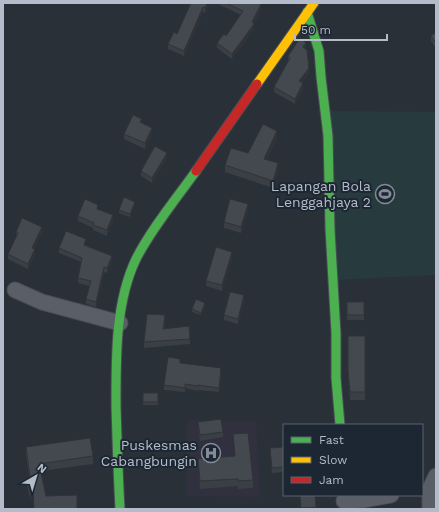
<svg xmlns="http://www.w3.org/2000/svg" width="439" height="512" font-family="'Work Sans',sans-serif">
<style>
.medical{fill:#31303e;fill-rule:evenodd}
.green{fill:#273a3e}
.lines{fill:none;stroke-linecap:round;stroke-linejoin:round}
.street-casing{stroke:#484c53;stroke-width:17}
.fast-casing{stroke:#484c53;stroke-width:11}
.slow-casing{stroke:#484c53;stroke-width:11}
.jam-casing{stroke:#484c53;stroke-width:11}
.street{stroke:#5a5e66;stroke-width:15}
.fast{stroke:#4caf50;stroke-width:9}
.slow{stroke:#ffc107;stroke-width:9}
.jam{stroke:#c62828;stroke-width:9}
.wall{fill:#3a3f45}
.shaded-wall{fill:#303338}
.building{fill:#444950;stroke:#303338}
.labels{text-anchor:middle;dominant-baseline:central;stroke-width:4;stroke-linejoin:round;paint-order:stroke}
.poi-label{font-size:14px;fill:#b4bcc9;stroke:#1d2633;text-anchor:end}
</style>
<rect width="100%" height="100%" fill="#2a3038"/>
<!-- medical -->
<path class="medical" d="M187 420 256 421 260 497 187 496ZM233 442 253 488 238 489Z"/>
<!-- green -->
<path class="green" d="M330 111 436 112V275L336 280Z"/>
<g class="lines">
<!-- street casing -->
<g class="street-casing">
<g id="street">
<path d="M15 290 42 302 120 323"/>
<path d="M344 501 363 500 391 495"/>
<path d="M430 509V489L436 476"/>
</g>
</g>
<!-- fast casing -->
<g class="fast-casing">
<g id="fast">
<path d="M307 12 319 51 321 77 328 136 330 229 336 333V378L340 425"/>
<path d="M120 509C118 474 117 440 116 406 116 358 115 303 136 259 152 228 176 199 196 171"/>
</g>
</g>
<!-- slow casing -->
<g class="slow-casing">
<path id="slow" d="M257 84 314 3"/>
</g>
<!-- jam casing -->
<g class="jam-casing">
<path id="jam" d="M196 171 257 84"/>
</g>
<!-- street -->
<use href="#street" class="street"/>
<!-- fast -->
<use href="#fast" class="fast"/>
<!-- slow -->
<use href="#slow" class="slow"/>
<!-- jam -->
<use href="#jam" class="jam"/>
</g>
<!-- wall -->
<g class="wall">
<path d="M189 3H210L205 13 203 12 184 56 168 49V44L177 34 189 6Z"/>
<path d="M216 3H258L261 9 254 24V29L232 59 217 48V43L226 36 241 15Z"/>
<path d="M436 32V48L431 41V36Z"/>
<path d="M306 49 309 73 302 82 303 89 295 104 274 92V87L288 61V56Z"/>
<path d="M142 123 152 133 145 149 124 139V134Z"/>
<path d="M277 139 267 160 278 171 273 188 225 172V165Z"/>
<path d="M167 158 152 183 141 176V171Z"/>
<path d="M135 204 130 217 119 213V210Z"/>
<path d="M98 209 113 221 107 236 93 230V228L78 221V216Z"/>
<path d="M248 209 241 233 224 228V222Z"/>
<path d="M16 232H42L34 249 35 254 28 269 8 259V254L16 237Z"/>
<path d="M86 245 112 261 107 273 104 272 96 307 86 304V299L90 286 78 283V278L81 262 59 253V248Z"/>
<path d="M232 257 222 291 206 286V281Z"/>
<path d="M244 301 238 324 224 320V315Z"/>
<rect x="347" y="302" width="17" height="18"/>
<path d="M205 306 201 315 192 312V309Z"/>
<path d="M165 321 164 329 190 339V344L144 348V342Z"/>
<path d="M348 336H365V400H350L348 377Z"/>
<path d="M180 363 221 373 219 392 198 390V391L185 388V392L164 390V385Z"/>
<rect x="143" y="393" width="15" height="12"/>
<path d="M198 422 223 432V437L200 441 198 428Z"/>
<path d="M233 434 253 480V488L238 489V486L200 489 198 459 235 456Z"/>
<path d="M26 447 93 456V464L41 471 46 496 77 509H34L33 498 30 499 27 485V478L29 477 26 455Z"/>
<path d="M284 447V472L272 473 270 448Z"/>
<path d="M300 495H315L316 509H301Z"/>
</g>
<!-- shaded-wall -->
<g class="shaded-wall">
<path d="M207 3H210L205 13V8Z"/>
<path d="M261 4V9L254 24V29L232 59V54L252 22Z"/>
<path d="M203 7V12L184 56V51Z"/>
<path d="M306 43V49L303 47Z"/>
<path d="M309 68V73L299 86V81Z"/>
<path d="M303 83V89L295 104V99Z"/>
<path d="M152 128V133L145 149V143Z"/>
<path d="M277 131V139L264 166V159Z"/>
<path d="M167 153V158L152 183V178Z"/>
<path d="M278 163V171L273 188V181Z"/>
<path d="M135 202V204L130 217V214Z"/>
<path d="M248 204V209L241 233V227Z"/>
<path d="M113 215V221L107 236V230Z"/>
<path d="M42 227V232L32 253V248Z"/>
<path d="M35 249V254L28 269V264Z"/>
<path d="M232 252V257L222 291V285Z"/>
<path d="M112 256V261L107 273V268Z"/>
<path d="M104 267V272L96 307V302Z"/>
<path d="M244 295V301L238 324V319Z"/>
<path d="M205 303V306L201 315V313Z"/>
<path d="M30 491H33V498L30 499Z"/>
</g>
<!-- building -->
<g class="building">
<path d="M191 3H207L205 8 203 7 184 51 168 44 174 32 177 34Z"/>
<path d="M226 3H258L261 4 252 22 254 24 232 54 217 43 224 34 226 36 243 11Z"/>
<path d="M436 32V43L431 36Z"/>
<path d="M300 38 306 43 303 47 307 50 309 68 299 81 303 83 295 99 274 87 290 58 288 56Z"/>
<path d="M133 115 142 119 140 122 152 128 145 143 124 134Z"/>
<path d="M263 124 277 131 264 159 278 163 273 181 225 165 231 148 248 153Z"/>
<path d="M155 146 167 153 152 178 141 171Z"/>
<path d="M124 197 135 202 130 214 119 210Z"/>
<path d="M85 199 98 205 97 209 113 215 107 230 93 225 94 223 78 216Z"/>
<path d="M230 199 248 204 241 227 224 222Z"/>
<path d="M22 218 42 227 32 248 35 249 28 264 8 254 18 233 16 232Z"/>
<path d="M66 231 86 239 84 245 112 256 107 268 104 267 96 302 86 299 91 281 78 278 82 258 59 248Z"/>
<path d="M216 247 232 252 222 285 206 281Z"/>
<path d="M230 292 244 295 238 319 224 315Z"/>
<path d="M196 299 205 303 201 313 192 309Z"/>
<rect x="347" y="302" width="17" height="13"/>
<path d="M147 314 165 315 163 329 189 326 190 339 144 342Z"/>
<path d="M348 336H365V392H350L348 370Z"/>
<path d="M168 357 180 359V363L221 368 219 388 198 385V386L185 384V388L164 385Z"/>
<rect x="143" y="393" width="15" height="9"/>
<path d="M221 419 223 432 200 435 198 422Z"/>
<path d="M248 433 253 480 238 481V479L200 481 198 459 235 456 233 434Z"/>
<path d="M90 438 93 456 39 464 46 496 77 495V509H34L33 491H30L27 478 30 477 26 447Z"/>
<path d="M284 447V467L272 468 270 448Z"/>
<path d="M300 495H315L316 507 301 508Z"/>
</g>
<!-- icons -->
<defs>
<g id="stadium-ring" transform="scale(1)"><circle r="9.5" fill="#1d2633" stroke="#848b96" stroke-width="1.5"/><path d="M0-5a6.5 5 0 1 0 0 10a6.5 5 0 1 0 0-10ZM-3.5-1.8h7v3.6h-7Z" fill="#848b96"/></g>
<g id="hospital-ring" transform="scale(1)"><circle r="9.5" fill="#1d2633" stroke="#848b96" stroke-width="1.5"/><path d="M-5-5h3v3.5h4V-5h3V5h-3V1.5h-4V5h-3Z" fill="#848b96"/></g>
</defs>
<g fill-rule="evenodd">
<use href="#stadium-ring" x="385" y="194"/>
<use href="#hospital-ring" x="211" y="453"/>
</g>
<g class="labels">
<!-- poi labels -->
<g class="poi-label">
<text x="371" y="186">Lapangan Bola<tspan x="371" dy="16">Lenggahjaya 2</tspan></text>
<text x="197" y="445">Puskesmas<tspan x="197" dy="16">Cabangbungin</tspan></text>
</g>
</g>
<!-- border -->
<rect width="439" height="512" fill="none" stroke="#b4bcc9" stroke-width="8"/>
<!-- legend -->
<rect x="283" y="424" width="140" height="72" fill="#1d2633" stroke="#59626f"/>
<rect x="291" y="437" width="20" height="6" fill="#4caf50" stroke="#59626f"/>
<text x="319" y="444" font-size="12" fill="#b4bcc9">Fast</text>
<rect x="291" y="457" width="20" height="6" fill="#ffc107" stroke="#59626f"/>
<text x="319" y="464" font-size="12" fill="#b4bcc9">Slow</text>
<rect x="291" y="477" width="20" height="6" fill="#c62828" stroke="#59626f"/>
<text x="319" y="484" font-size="12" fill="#b4bcc9">Jam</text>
<!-- north arrow -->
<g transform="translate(36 476) rotate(38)" stroke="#1d2633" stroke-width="3" paint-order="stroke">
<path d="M0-3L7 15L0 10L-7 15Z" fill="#b4bcc9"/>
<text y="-6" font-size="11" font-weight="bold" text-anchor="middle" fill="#b4bcc9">N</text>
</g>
<!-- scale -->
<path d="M295 34v6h92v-6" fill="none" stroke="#b4bcc9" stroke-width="2"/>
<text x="301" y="34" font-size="12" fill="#b4bcc9" stroke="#1d2633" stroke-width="3" paint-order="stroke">50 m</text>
</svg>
